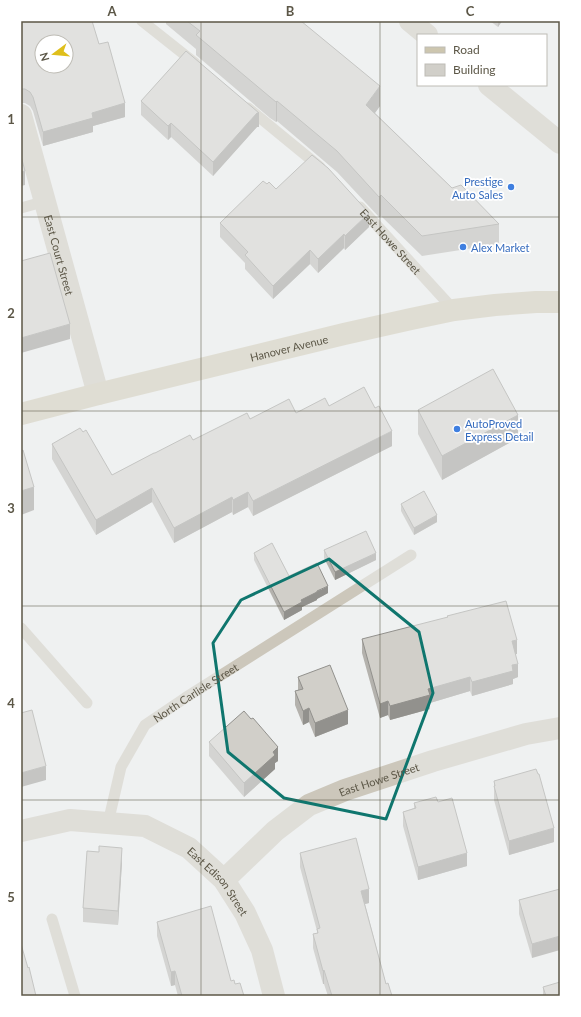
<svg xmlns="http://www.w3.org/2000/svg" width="581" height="1017" font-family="Lato,sans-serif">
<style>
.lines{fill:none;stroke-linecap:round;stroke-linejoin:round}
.service{stroke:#ccc7bb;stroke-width:11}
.minor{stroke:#ccc7bb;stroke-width:22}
.primary{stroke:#cdc6af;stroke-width:22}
.wall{fill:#b4b2ad}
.shaded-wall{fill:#92918d}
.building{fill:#d1cfc9;stroke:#92918d;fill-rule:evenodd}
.marked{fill:none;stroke:#0f766e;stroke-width:3;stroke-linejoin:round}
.grid{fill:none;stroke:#5c5747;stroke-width:1;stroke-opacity:0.55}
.shop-dot{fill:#3f7fe0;stroke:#fff;stroke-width:1.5}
.labels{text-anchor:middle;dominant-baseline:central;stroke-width:3.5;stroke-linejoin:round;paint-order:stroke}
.shop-label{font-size:11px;fill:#366cbe;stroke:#fff;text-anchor:start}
.street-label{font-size:11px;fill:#5c5747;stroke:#fff}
.neatline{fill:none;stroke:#5c5747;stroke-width:1.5}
.grid-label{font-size:13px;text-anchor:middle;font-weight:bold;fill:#5c5747}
</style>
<rect width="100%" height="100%" fill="#eff1f1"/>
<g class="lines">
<!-- service -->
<g class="service">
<path d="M142 21 195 63"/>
<path d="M248 108 320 167"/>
<path id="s1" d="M360 207 454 310"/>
<path d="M21 208 46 201"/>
<path d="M21 628 87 703"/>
<path id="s2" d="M108 823 121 767 145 725 185 698 411 555"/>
<path d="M52 919 75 996"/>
</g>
<!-- minor -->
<g class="minor">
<path d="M410 21 427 35"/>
<path d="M489 85 560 143"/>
<path id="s3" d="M21 115 98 394"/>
<path id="s4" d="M21 831 70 820 145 826 189 848 224 880 245 913 262 950 274 996"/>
<path id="s5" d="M224 880 275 831 309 805 345 790 433 761 526 734 560 728"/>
</g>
<!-- primary -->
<path class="primary" id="s6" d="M21 414 98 394 344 334 411 319 454 310 495 305 536 302H560"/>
</g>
<!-- wall -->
<g class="wall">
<path d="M21 21 99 44 125 117 93 126V132L43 146 33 111 30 106 25 103H21Z"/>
<path d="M166 21H301L380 106 375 113 452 188 499 224V244L422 256 381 216 379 217 337 172 277 121 276 122 270 118 196 55V49L166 24Z"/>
<path d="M490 21H502L498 27Z"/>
<path d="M141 101 259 127H257L213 176 171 137 168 140 141 115Z"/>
<path d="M267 184 276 189 369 227 345 250 344 248 318 273 310 264 273 299 245 269V263L220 237V223Z"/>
<path d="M418 410 518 438 442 480 418 434Z"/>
<path d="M296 413 392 446 253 516 248 507 233 515 232 512 174 543 152 502 96 535 52 459V444L83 432 112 475 155 453 193 440 250 419Z"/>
<path d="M401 504 437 522 414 535 401 511Z"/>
<path d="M324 550 376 560 335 580 324 558Z"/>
<path d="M254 553 289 576 328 593 317 599V600L302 607V610L284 620 254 560Z"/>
<path d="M362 639 517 654H515L518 677 513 679V684L472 696 470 691 430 703V709L390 720 388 715 380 718 362 653Z"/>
<path d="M298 677 348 724 315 737 309 722 303 725 295 705V691L298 690Z"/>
<path d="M209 742 278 761 275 763V769L244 797 209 756Z"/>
<path d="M494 781 554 842 509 855 494 800Z"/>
<path d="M438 802 467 866 418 880 403 826V812L414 808V803Z"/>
<path d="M300 853 369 903 365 904 386 984 392 996H328L324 984H323L313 948V934L317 933V931L300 867Z"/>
<path d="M122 862 118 925 83 922V908Z"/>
<path d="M560 889 532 958 519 914V900Z"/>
<path d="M157 922 235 984 244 996H178L175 985 171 986 157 936Z"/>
<path d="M543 987 560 996H543Z"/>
</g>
<!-- shaded-wall -->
<g class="shaded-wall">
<path d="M498 21H502L498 27Z"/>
<path d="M380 86V106L366 125V105Z"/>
<path d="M277 101V121L276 122V102Z"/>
<path d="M125 103V117L93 126V132L43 146V132L92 113Z"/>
<path d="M257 113H259V127H257L213 176V162Z"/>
<path d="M171 123V137L168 140V126Z"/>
<path d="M25 171V185L21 186V172Z"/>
<path d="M381 195V216L379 217V197Z"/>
<path d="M369 213V227L345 250V236Z"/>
<path d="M344 234V248L318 273V259Z"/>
<path d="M310 250V264L273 299V286Z"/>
<path d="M70 324V339L21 353V338Z"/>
<path d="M518 415V438L442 480V456Z"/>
<path d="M392 431V446L253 516V501Z"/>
<path d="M34 487V510L21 515V491Z"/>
<path d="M152 488V502L96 535V520Z"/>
<path d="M248 492V507L233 515V500Z"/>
<path d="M232 497V512L174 543V528Z"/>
<path d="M437 515V522L414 535V528Z"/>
<path d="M376 553V560L335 580V572Z"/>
<path d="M328 586V593L317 599V600L302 607V610L284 620V612L301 600Z"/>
<path d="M517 640V654L512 655V641Z"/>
<path d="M518 664V677L513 679V684L472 696V682L512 665Z"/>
<path d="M470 677V691L430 703V709L390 720V706L428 689Z"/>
<path d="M388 701V715L380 718V704Z"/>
<path d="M309 708V722L303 725V711Z"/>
<path d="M348 710V724L315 737V723Z"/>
<path d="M278 747V761L275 763V769L244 797V783L273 752Z"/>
<path d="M46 766V780L21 787V773Z"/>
<path d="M554 828V842L509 855V841Z"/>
<path d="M122 848V862L118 925V911Z"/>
<path d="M467 853V866L418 880V867Z"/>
<path d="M369 889V903L361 905V891Z"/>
<path d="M560 936V950L532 958V944Z"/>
<path d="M324 970V984H323V971Z"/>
<path d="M175 971V985L171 986V972Z"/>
</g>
<!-- building -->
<g class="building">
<path d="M21 21H92L99 44 108 42 125 103 92 113 93 118 43 132 33 97 30 92 25 89H21ZM42 42H66V66H42Z"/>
<path d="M187 21H301L380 86 366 105 452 188 461 185 499 224 422 236 381 195 379 197 337 151 277 101 276 102 270 97 196 35 200 31Z"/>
<path d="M186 51 259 113H257L213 162 171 123 168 126 141 101Z"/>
<path d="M312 155 328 168 369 213 345 236 344 234 318 259 310 250 273 286 245 255 248 252 220 223 263 181 267 184 269 182 276 189Z"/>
<path d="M21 156 25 171 21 172Z"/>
<path d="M50 253 70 324 21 338V261Z"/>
<path d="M493 369 518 415 442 456 418 410Z"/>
<path d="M364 387 375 408 379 406 392 431 253 501 248 492 233 500 232 497 174 528 152 488 96 520 52 444 80 428 83 432 86 430 112 475 154 453H155L190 435 193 440 247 413 250 419 289 399 296 413 325 398 329 406Z"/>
<path d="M23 450 34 487 21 491V451Z"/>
<path d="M424 491 437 515 414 528 401 504Z"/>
<path d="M366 531 376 553 335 572 324 550Z"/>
<path d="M272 543 289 576 317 563 328 586 317 591V592L301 600 302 602 284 612 254 553Z"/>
<path d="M506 601 517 640 512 641 518 664 512 665 513 671 472 682 470 677 428 689 430 695 390 706 388 701 380 704 362 639 448 617 447 616Z"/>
<path d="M330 665 348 710 315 723 309 708 303 711 295 691 303 689 298 677Z"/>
<path d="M32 710 46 766 21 773V713Z"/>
<path d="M244 711 251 719 253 718 278 747 273 752 275 755 244 783 209 742Z"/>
<path d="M536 769 538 774H539L554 828 509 841 494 786H495L494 781Z"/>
<path d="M436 797 438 802 452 798 467 853 418 867 403 812 416 808 414 803Z"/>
<path d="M356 838 369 889 361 891 386 984 388 983 392 996H332L324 970 323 971 313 934 318 933 317 929 320 928 300 853Z"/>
<path d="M99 846 122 848 118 911 83 908 87 851 99 852Z"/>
<path d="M560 889V936L532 944 519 900Z"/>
<path d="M211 906 231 981 234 980 235 984 240 983 244 996H182L175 971 171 972 157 922Z"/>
<path d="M21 944 28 968 29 967 36 996H21Z"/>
<path d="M560 982V996H546L543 987Z"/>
</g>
<!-- marked area -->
<path d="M0 0H581V1017H0ZM329 559 419 632 433 693 386 819 284 798 228 752 213 643 241 600Z" fill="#eff1f1" fill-opacity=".55" fill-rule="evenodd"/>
<path class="marked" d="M329 559 419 632 433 693 386 819 284 798 228 752 213 643 241 600Z"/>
<!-- grid -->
<path class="grid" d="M201 21V996M380 21V996M21 217H560M21 411H560M21 606H560M21 800H560"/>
<!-- markers -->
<g class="shop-dot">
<circle cx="511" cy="187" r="4"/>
<circle cx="463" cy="247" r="4"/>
<circle cx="457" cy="429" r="4"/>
</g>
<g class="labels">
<!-- shop labels -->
<g class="shop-label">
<text x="503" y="181" text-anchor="end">Prestige<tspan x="503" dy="13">Auto Sales</tspan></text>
<text x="471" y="247">Alex Market</text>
<text x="465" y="423">AutoProved<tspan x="465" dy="13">Express Detail</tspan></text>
</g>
<!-- street labels -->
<g class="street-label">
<text stroke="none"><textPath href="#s1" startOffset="46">East Howe Street</textPath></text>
<text stroke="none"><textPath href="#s3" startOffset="145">East Court Street</textPath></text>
<text stroke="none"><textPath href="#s6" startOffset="276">Hanover Avenue</textPath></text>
<text stroke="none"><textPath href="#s2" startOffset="166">North Carlisle Street</textPath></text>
<text stroke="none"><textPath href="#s5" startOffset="188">East Howe Street</textPath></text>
<text stroke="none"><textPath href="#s4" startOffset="219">East Edison Street</textPath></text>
</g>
</g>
<!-- border -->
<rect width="581" height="1017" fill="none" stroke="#ffffff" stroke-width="44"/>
<!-- legend -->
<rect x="417" y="34" width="130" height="52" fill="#ffffff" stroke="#bebcb5"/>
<rect x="425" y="47" width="20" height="6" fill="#cdc6af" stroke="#bebcb5"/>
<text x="453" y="54" font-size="12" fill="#5c5747">Road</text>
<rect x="425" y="64" width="20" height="12" fill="#d1cfc9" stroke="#bebcb5"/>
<text x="453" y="74" font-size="12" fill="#5c5747">Building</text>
<!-- north arrow -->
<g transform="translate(54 54) rotate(254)"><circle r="19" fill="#ffffff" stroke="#bebcb5"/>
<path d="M0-3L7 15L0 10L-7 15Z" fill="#dfbf1b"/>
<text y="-6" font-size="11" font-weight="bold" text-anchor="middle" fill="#5c5747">N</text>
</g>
<rect x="22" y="22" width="537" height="973" class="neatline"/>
<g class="grid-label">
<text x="112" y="16">A</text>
<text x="290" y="16">B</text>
<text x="470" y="16">C</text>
<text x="11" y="124">1</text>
<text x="11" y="318">2</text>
<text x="11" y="513">3</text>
<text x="11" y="708">4</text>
<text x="11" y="902">5</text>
</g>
</svg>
